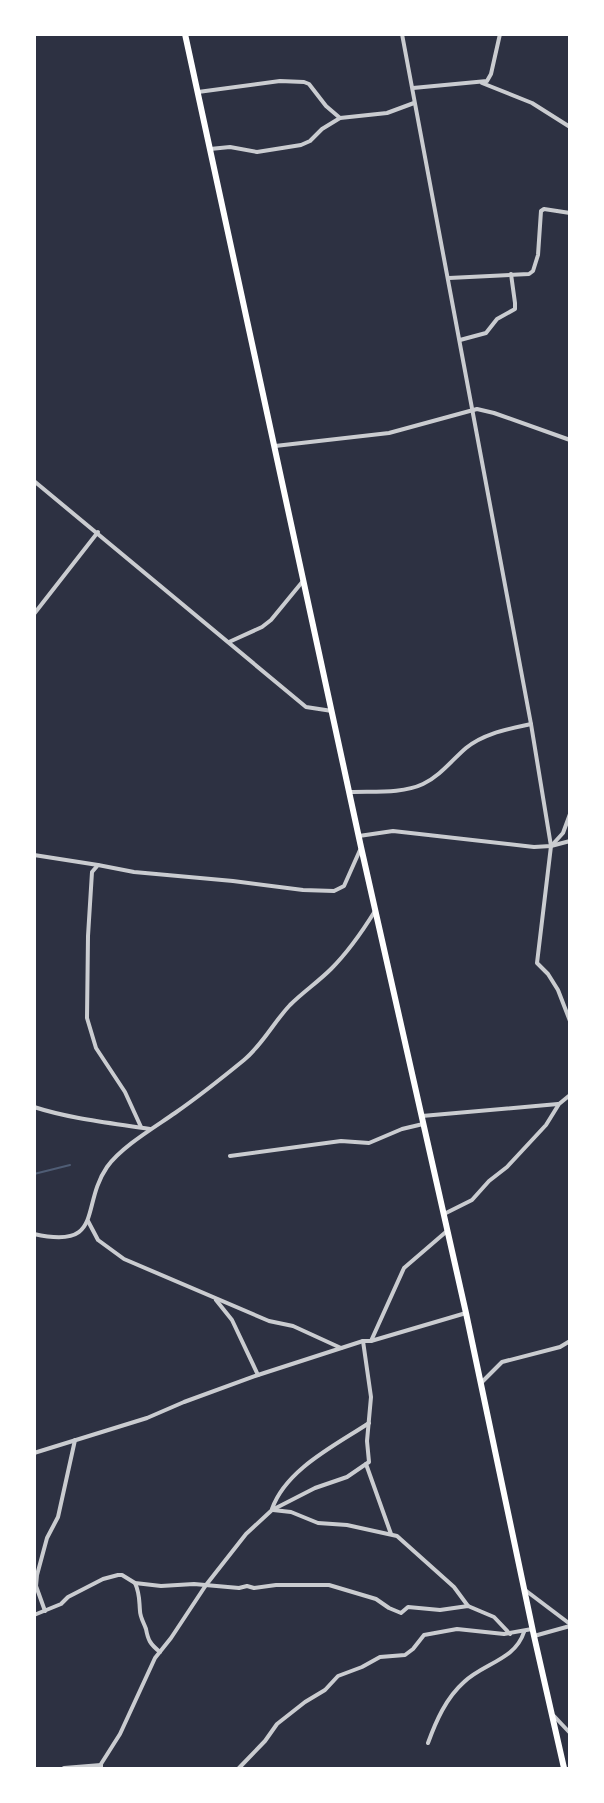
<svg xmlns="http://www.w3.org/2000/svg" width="604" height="1803" font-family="'PT Sans',sans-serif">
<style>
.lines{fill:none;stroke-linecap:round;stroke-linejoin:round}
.stream{stroke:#4f5d75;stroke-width:2}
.minor{stroke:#caccd0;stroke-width:4}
.primary{stroke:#fff;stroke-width:6}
</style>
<rect width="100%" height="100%" fill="#2d3142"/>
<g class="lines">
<!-- stream -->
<path class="stream" d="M34 1174 70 1165"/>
<!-- minor -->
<g class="minor">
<path d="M402 34 531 724 551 846 537 963 548 974 558 990 570 1021"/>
<path d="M482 83 532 103 570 127"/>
<path d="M413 88 487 81 491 74 500 34"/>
<path d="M198 92 280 81 304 82 309 84 326 106 340 118"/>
<path d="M210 149 230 147 257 152 301 145 310 141 322 129 340 118 387 113 414 103"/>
<path d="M449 278 529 274 533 271 538 255 541 211 544 209 570 213"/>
<path d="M460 340 486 333 497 319 515 309V303L511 274"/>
<path d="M275 446 389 433 477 409 494 413 570 440"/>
<path d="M34 481 306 707 332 711"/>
<path d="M34 614 98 532"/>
<path d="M229 642 262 627 271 620 303 581"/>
<path d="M350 792C373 791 402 794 423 784 440 776 452 760 466 748 484 733 509 729 531 724"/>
<path d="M359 836 393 831 534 847 551 846 570 841"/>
<path d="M553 844 563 833 570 814"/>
<path d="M34 855 98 865"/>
<path d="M34 1107C71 1119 112 1123 150 1129"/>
<path d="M422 1116 558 1104"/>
<path d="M141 1127 125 1092 96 1048 87 1018 88 936 92 872 98 865 134 872 233 881 303 890 334 891 344 886 360 850"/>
<path d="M230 1156 341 1141 369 1143 402 1129 423 1124"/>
<path d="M444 1214 472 1200 489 1181 507 1167 546 1125 559 1104 570 1095"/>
<path d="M88 1221 98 1240 124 1259 269 1321 293 1326 341 1348"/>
<path d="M34 1234C105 1250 80 1206 107 1167 121 1147 155 1127 175 1113 198 1097 222 1078 244 1060 263 1044 273 1023 290 1005 303 992 318 982 331 969 349 951 362 932 375 911"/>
<path d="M216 1300 232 1320 258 1375"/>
<path d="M363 1341 371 1397 367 1441 369 1462 366 1464 391 1534"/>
<path d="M371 1341 404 1268 447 1231"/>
<path d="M481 1383 502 1362 560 1347 570 1341"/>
<path d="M34 1453 147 1418 184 1402 258 1375 363 1341H371L466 1313"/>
<path d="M272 1509C286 1469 336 1445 369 1423"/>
<path d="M273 1510 291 1512 318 1523 347 1525 397 1536 454 1587 468 1606"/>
<path d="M135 1583C140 1594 139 1600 140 1611 140 1617 144 1623 146 1629 148 1640 150 1644 160 1652"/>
<path d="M525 1590 570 1624"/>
<path d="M45 1611 36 1586 37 1575 47 1538 58 1517 75 1440"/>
<path d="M34 1615 61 1604 68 1597 103 1579 118 1575H122L135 1583 161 1586 194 1584 239 1588 247 1586 254 1588 276 1585H329L376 1599 389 1608 401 1613 408 1607 440 1610 468 1606 494 1617 510 1634"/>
<path d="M534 1636 570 1626"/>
<path d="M554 1716 570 1733"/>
<path d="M428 1743C436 1721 446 1698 464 1682 484 1663 515 1660 524 1632"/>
<path d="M64 1768 101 1765"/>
<path d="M101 1768V1764L120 1734 155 1658 171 1638 206 1585 246 1534 272 1510 315 1488 347 1477 366 1464"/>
<path d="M239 1768 265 1741 277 1724 305 1702 325 1690 338 1676 362 1667 380 1657 405 1655 413 1649 424 1635 457 1629 504 1634 532 1629"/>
</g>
<!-- primary -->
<path class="primary" d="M185 34 361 847 466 1313 534 1636 564 1768"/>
</g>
<!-- border -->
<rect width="604" height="1803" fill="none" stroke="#ffffff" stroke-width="72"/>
</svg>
